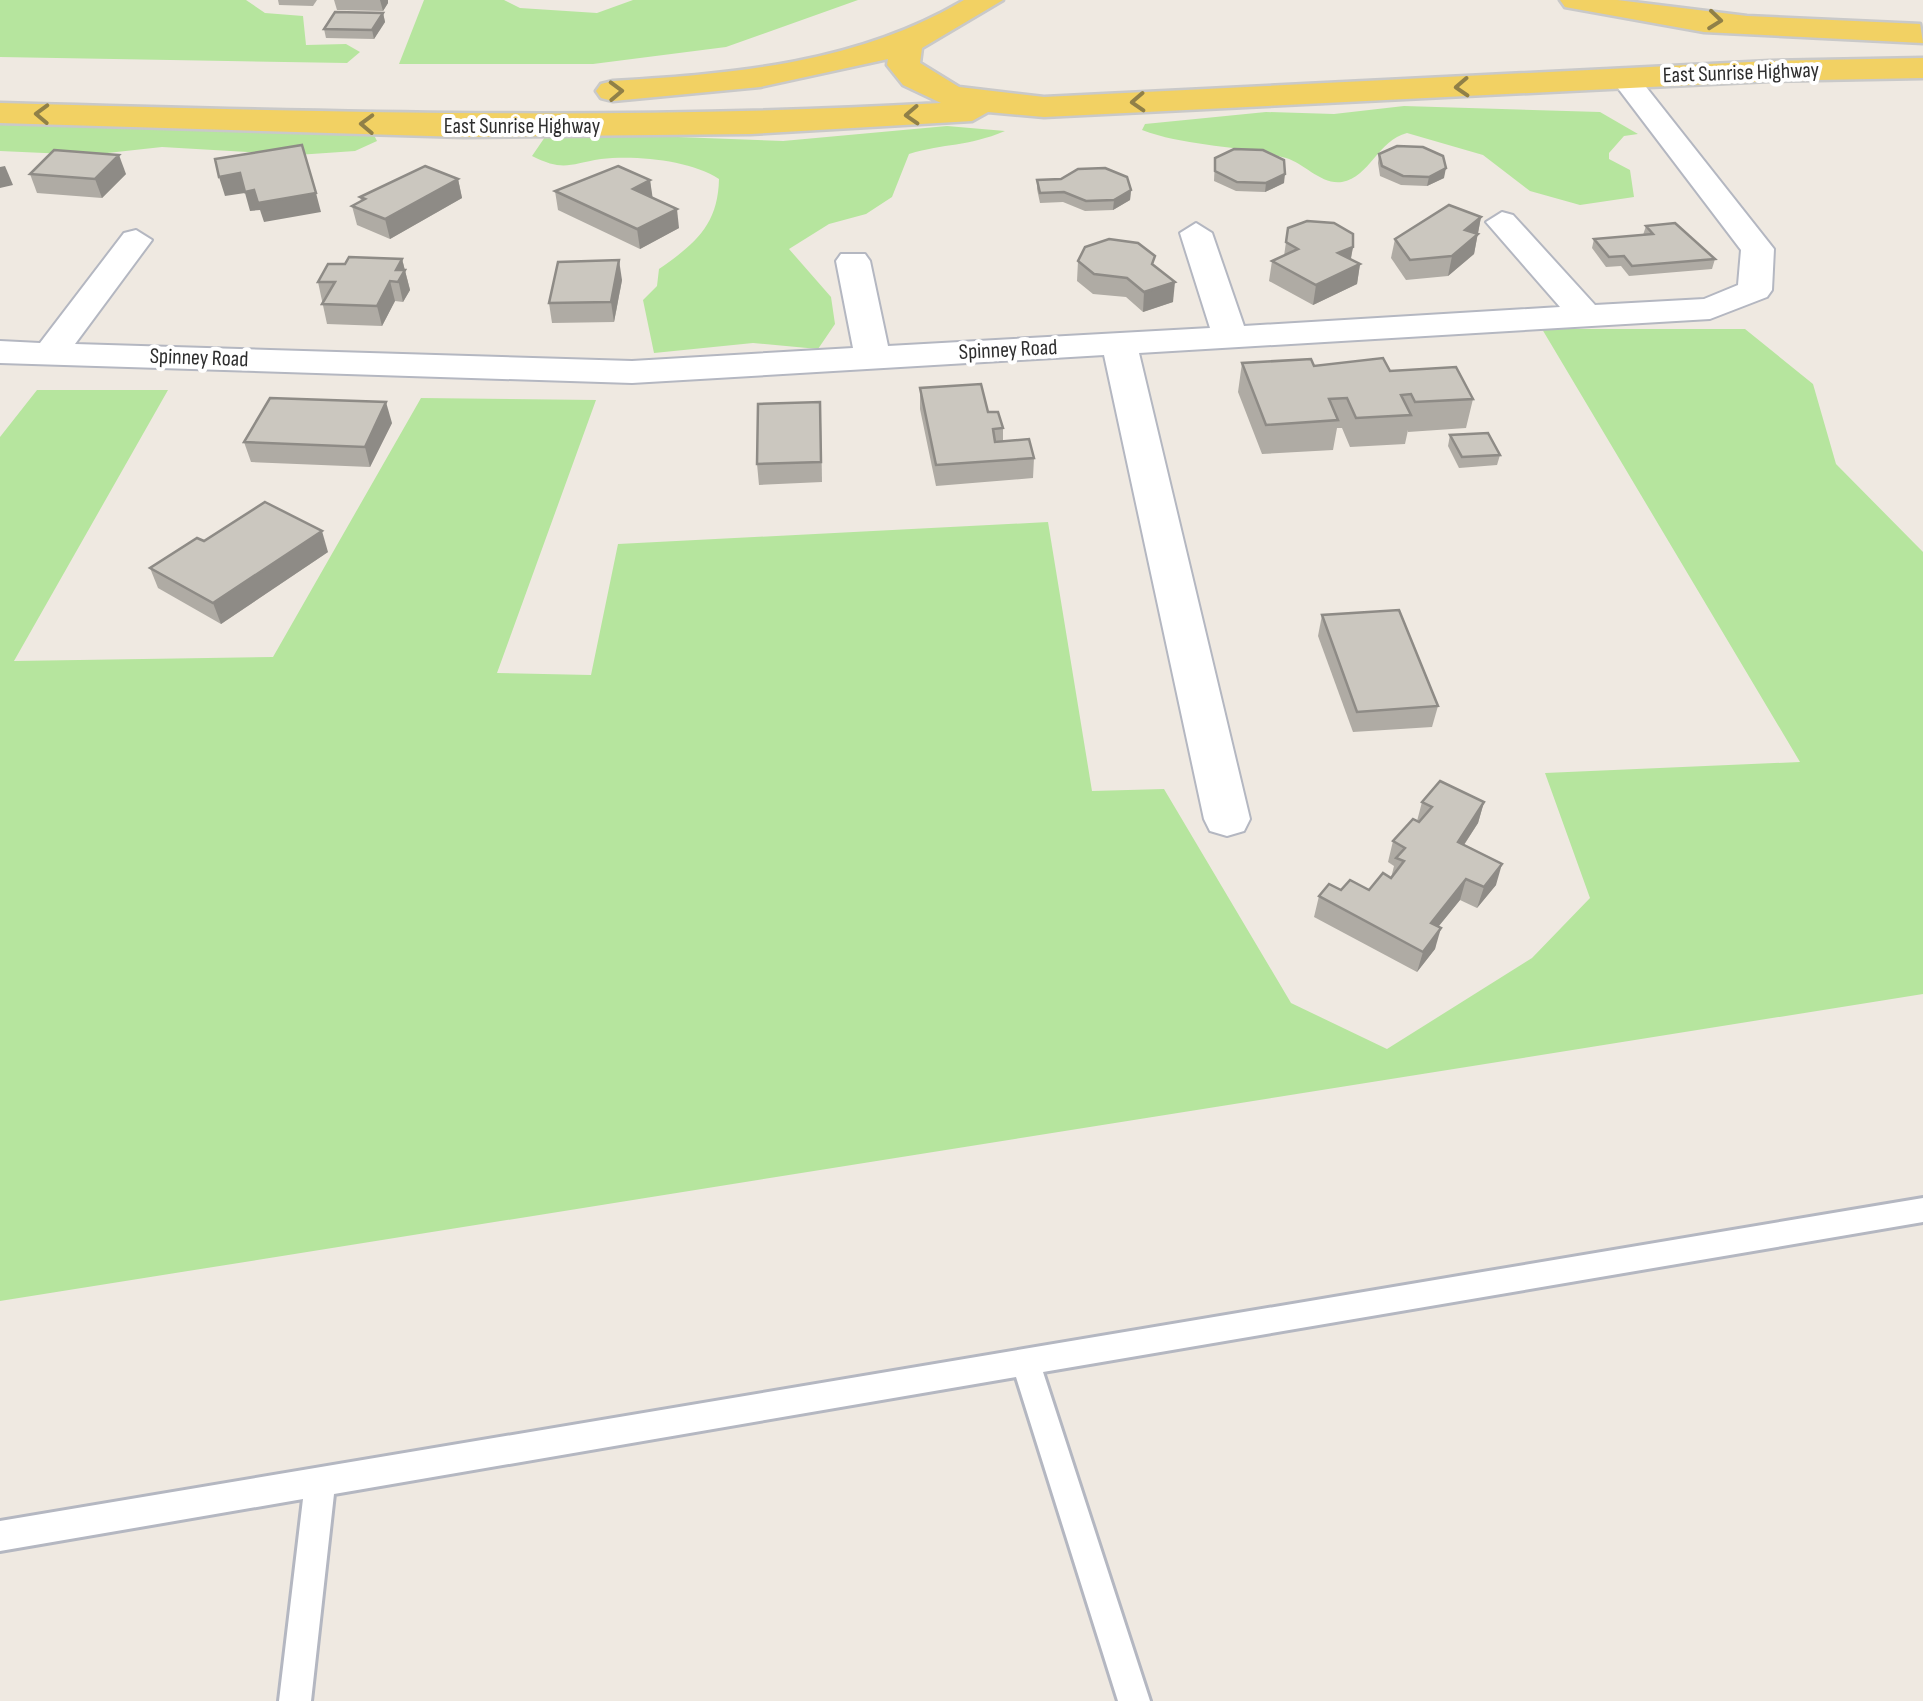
<svg xmlns="http://www.w3.org/2000/svg" width="1923" height="1701" font-family="'Sofia Sans Condensed',sans-serif">
<style>
.green{fill:#b6e59e}
.lines{fill:none;stroke-linecap:round;stroke-linejoin:round}
.service-casing{stroke:#b4b7c1;stroke-width:6}
.minor-casing{stroke:#b4b7c1;stroke-width:4}
.primary-casing{stroke:#c9c9c9;stroke-width:5}
.service{fill:#fff;fill-rule:evenodd}
.minor{fill:#fff;fill-rule:evenodd}
.primary{fill:#f2d163;fill-rule:evenodd}
.wall{fill:#afaba4}
.shaded-wall{fill:#8e8b86}
.building{fill:#cbc7bf;stroke:#8e8b86;stroke-width:2.5}
.oneway{stroke:#908048}
.labels{text-anchor:middle;dominant-baseline:central;stroke-width:8;stroke-linejoin:round;paint-order:stroke}
.far-street-label{font-size:22px;fill:#2e2e2e;stroke:#fff}
</style>
<rect width="100%" height="100%" fill="#efe9e1"/>
<!-- green -->
<g class="green">
<path d="M0 0H246L265 13 303 16 306 45 346 44 360 52 347 63 0 57Z"/>
<path d="M424 0H504L520 8 597 13 633 0H858L726 47 593 64H399Z"/>
<path d="M1404 106 1600 112 1638 134 1624 136 1609 153V159L1630 170 1634 197 1580 205 1530 191 1483 155 1407 133C1378 140 1370 177 1342 182 1321 185 1304 163 1286 158 1239 145 1187 147 1142 130L1145 124 1266 112 1334 114Z"/>
<path d="M33 124 374 135 377 141 355 151 297 155 162 147 89 155 0 151V125Z"/>
<path d="M947 126 1005 131C967 147 945 143 909 154L892 197 866 214 829 224 789 249 831 297 835 324 818 349 753 343 654 353 643 300 657 286 659 269C695 244 718 225 719 179 691 160 635 155 601 159 569 164 564 172 532 156L545 137 572 133 783 141Z"/>
<path d="M1542 329H1745L1813 384 1836 464 1923 552V994L0 1301V437L37 390H168L14 661 273 657 421 398 596 400 497 673 591 675 618 544 1048 522 1092 791 1164 789 1291 1003 1387 1049 1532 958 1590 898 1545 773 1800 762Z"/>
</g>
<g class="lines">
<!-- service casing -->
<g class="service-casing">
<path id="service" d="M1923 1198V1222L1043 1372 1150 1701H1118L1016 1377 334 1494 311 1701H279L303 1499 0 1551V1521Z"/>
</g>
<!-- minor casing -->
<g class="minor-casing">
<path id="minor" d="M1625 70 1635 73 1774 249 1772 290 1767 297 1710 319 1139 353 1250 819 1244 831 1227 836 1210 831 1204 819 1104 355 632 383 0 363V341L40 343 124 233 136 230 152 240 75 344 632 361 853 348 836 261 841 254H865L870 261 888 346 1210 328 1180 233 1196 223 1212 233 1244 326 1560 307 1486 222 1502 212 1513 215 1595 305 1704 299 1738 285 1741 250 1611 79Z"/>
</g>
<!-- primary casing -->
<g class="primary-casing">
<g id="primary">
<path d="M964 0H1003L922 48 920 63 959 87 1044 97 1770 61 1923 58V78L1770 81 1044 117 988 112 972 121 751 134 464 137 0 123V103C317 112 624 121 941 103L903 85 887 65 888 59 760 87 613 101 601 98 596 91 601 84 613 81C735 74 858 63 964 0Z"/>
<path d="M1560 0H1617L1747 16 1920 24 1923 43 1704 32 1565 7Z"/>
</g>
</g>
<!-- service -->
<use href="#service" class="service"/>
<!-- minor -->
<use href="#minor" class="minor"/>
<!-- primary -->
<use href="#primary" class="primary"/>
</g>
<!-- wall -->
<g class="wall">
<path d="M278 0H317L313 6 279 5Z"/>
<path d="M334 0H388V3L383 11 337 10Z"/>
<path d="M383 13 385 22 374 39 326 38 324 29Z"/>
<path d="M1379 154 1444 178 1427 186 1401 185 1380 176 1378 163Z"/>
<path d="M1215 158 1284 183 1265 192 1236 191 1214 181Z"/>
<path d="M30 174H126L102 198 37 193Z"/>
<path d="M458 179 462 198 390 239 357 225 352 206 361 201 360 197Z"/>
<path d="M650 180 652 198 679 228 640 249 558 210 555 191Z"/>
<path d="M1037 180 1131 190 1130 200 1113 210 1085 211 1063 202 1040 203 1037 189Z"/>
<path d="M1481 217 1474 254 1448 276 1406 280 1391 258 1395 239Z"/>
<path d="M1646 226 1715 259 1712 269 1629 276 1621 266 1606 267 1592 248 1594 239 1643 235Z"/>
<path d="M1288 228 1353 247 1351 259 1360 264 1357 284 1313 305 1269 281 1272 261 1284 256Z"/>
<path d="M402 259 410 290 403 302 395 301 382 326 327 324 318 282 345 264Z"/>
<path d="M1078 261 1154 266 1173 302 1143 312 1126 297 1093 294 1077 281Z"/>
<path d="M622 280 614 322 552 323 549 303Z"/>
<path d="M1242 363 1390 371 1473 399 1466 428 1408 432V430L1405 444 1350 447 1342 428H1337L1333 450 1262 454 1238 392Z"/>
<path d="M920 388 988 412 1003 428V441L1034 458 1033 478 936 486 920 409Z"/>
<path d="M821 422 822 482 759 485 757 464Z"/>
<path d="M392 423 370 467 251 462 244 442Z"/>
<path d="M1450 435 1500 455 1497 465 1459 468 1448 446Z"/>
<path d="M204 541 328 552 221 624 158 588 150 568Z"/>
<path d="M1322 615 1438 706 1432 727 1353 732 1318 636Z"/>
<path d="M1422 802H1484L1478 823 1464 845 1496 885 1477 908 1460 900 1438 927 1435 949 1417 972 1314 917 1319 896 1341 890H1369L1391 878 1394 866 1388 862 1393 841 1417 821Z"/>
</g>
<!-- shaded-wall -->
<g class="shaded-wall">
<path d="M380 0H388V3L383 11Z"/>
<path d="M383 13 385 22 374 39 372 30Z"/>
<path d="M119 155 126 174 102 198 95 179Z"/>
<path d="M5 166 13 185 0 188V167Z"/>
<path d="M1446 168 1444 178 1427 186 1429 177Z"/>
<path d="M240 173 254 190 316 193 321 212 264 222 260 210 250 211 245 193 225 196 219 177Z"/>
<path d="M1285 174 1284 183 1265 192 1266 183Z"/>
<path d="M458 179 462 198 390 239 385 219Z"/>
<path d="M650 180 653 200 633 189Z"/>
<path d="M1131 190 1130 200 1113 210 1114 200Z"/>
<path d="M677 209 679 228 640 249 637 229Z"/>
<path d="M1481 217 1474 254 1448 276 1452 256 1465 230Z"/>
<path d="M1353 247 1349 267 1338 253Z"/>
<path d="M402 259 410 290 403 302 396 270Z"/>
<path d="M619 260 622 280 614 322 611 302Z"/>
<path d="M1360 264 1357 284 1313 305 1316 285Z"/>
<path d="M390 281 395 301 382 326 377 306Z"/>
<path d="M1175 282 1173 302 1143 312 1144 292Z"/>
<path d="M386 402 392 423 370 467 365 447Z"/>
<path d="M322 531 328 552 221 624 213 603Z"/>
<path d="M1484 802 1478 823 1452 863 1458 842Z"/>
<path d="M1502 864 1496 885 1477 908 1484 887Z"/>
<path d="M1466 879 1460 900 1425 943 1431 923Z"/>
<path d="M1441 928 1435 949 1417 972 1423 952Z"/>
</g>
<!-- building -->
<g class="building">
<path d="M335 12 383 13 372 30 324 29Z"/>
<path d="M302 145 316 193 258 203 254 190 245 192 240 173 219 177 215 159Z"/>
<path d="M1397 146 1423 147 1443 156 1446 168 1429 177 1403 176 1382 166 1379 154Z"/>
<path d="M1234 149 1263 150 1284 160 1285 174 1266 183 1237 182 1215 171V158Z"/>
<path d="M54 150 119 155 95 179 30 174Z"/>
<path d="M425 166 458 179 385 219 352 206 365 199 360 197Z"/>
<path d="M618 166 650 180 633 189 677 209 637 229 555 191Z"/>
<path d="M1105 168 1127 177 1131 190 1114 200 1086 201 1064 192 1040 193 1037 180 1061 179 1078 169Z"/>
<path d="M1449 205 1481 217 1465 230 1478 234 1452 256 1410 260 1395 239Z"/>
<path d="M1307 221 1334 223 1353 234V247L1338 253 1360 264 1316 285 1272 261 1298 249 1286 242 1288 228Z"/>
<path d="M1675 223 1715 259 1632 266 1624 256 1609 257 1594 239 1653 234 1646 226Z"/>
<path d="M1109 239 1138 243 1155 256 1152 264 1175 282 1144 292 1127 278 1094 274 1078 261 1085 247Z"/>
<path d="M349 257 402 259 396 270H405L398 282 390 281 377 306 322 304 335 282H318L328 264H345Z"/>
<path d="M619 260 611 302 549 303 558 262Z"/>
<path d="M1383 358 1390 371 1456 367 1473 399 1415 402 1411 394 1401 395 1411 415 1356 418 1347 398 1329 399 1338 420 1266 425 1242 363 1311 359 1314 366Z"/>
<path d="M981 384 988 412H998L1003 428 993 429 995 442 1029 439 1034 458 936 465 920 388Z"/>
<path d="M270 398 386 402 365 447 244 442Z"/>
<path d="M820 402 821 462 757 464 758 404Z"/>
<path d="M1488 433 1500 455 1462 457 1450 435Z"/>
<path d="M265 502 322 531 213 603 150 568 197 538 204 541Z"/>
<path d="M1399 610 1438 706 1357 712 1322 615Z"/>
<path d="M1440 781 1484 802 1458 842 1502 864 1484 887 1466 879 1431 923 1441 928 1423 952 1319 896 1329 884 1341 890 1350 880 1369 890 1383 873 1391 878 1404 861 1396 858 1405 848 1393 841 1413 819 1419 822 1432 807 1422 802Z"/>
</g>
<!-- one-way arrows -->
<defs><path id="oneway-chevron" d="M-2-3.5L2.5 0L-2 3.5" fill="none" stroke-width="1.6" stroke-linecap="round" stroke-linejoin="round" transform="scale(2.5)"/></defs>
<g class="oneway">
<use href="#oneway-chevron" transform="translate(1715 20) rotate(6)"/>
<use href="#oneway-chevron" transform="translate(1462 87) rotate(177)"/>
<use href="#oneway-chevron" transform="translate(616 91) rotate(-2)"/>
<use href="#oneway-chevron" transform="translate(1138 102) rotate(177)"/>
<use href="#oneway-chevron" transform="translate(42 114) rotate(-178)"/>
<use href="#oneway-chevron" transform="translate(912 115) rotate(177)"/>
<use href="#oneway-chevron" transform="translate(367 124) rotate(-178)"/>
</g>
<g class="labels">
<!-- far-street labels -->
<g class="far-street-label">
<text transform="translate(1741 73) rotate(-2)">East Sunrise Highway</text>
<text x="522" y="126">East Sunrise Highway</text>
<text transform="translate(1008 350) rotate(-3)">Spinney Road</text>
<text transform="translate(199 358) rotate(2)">Spinney Road</text>
</g>
</g>
</svg>
